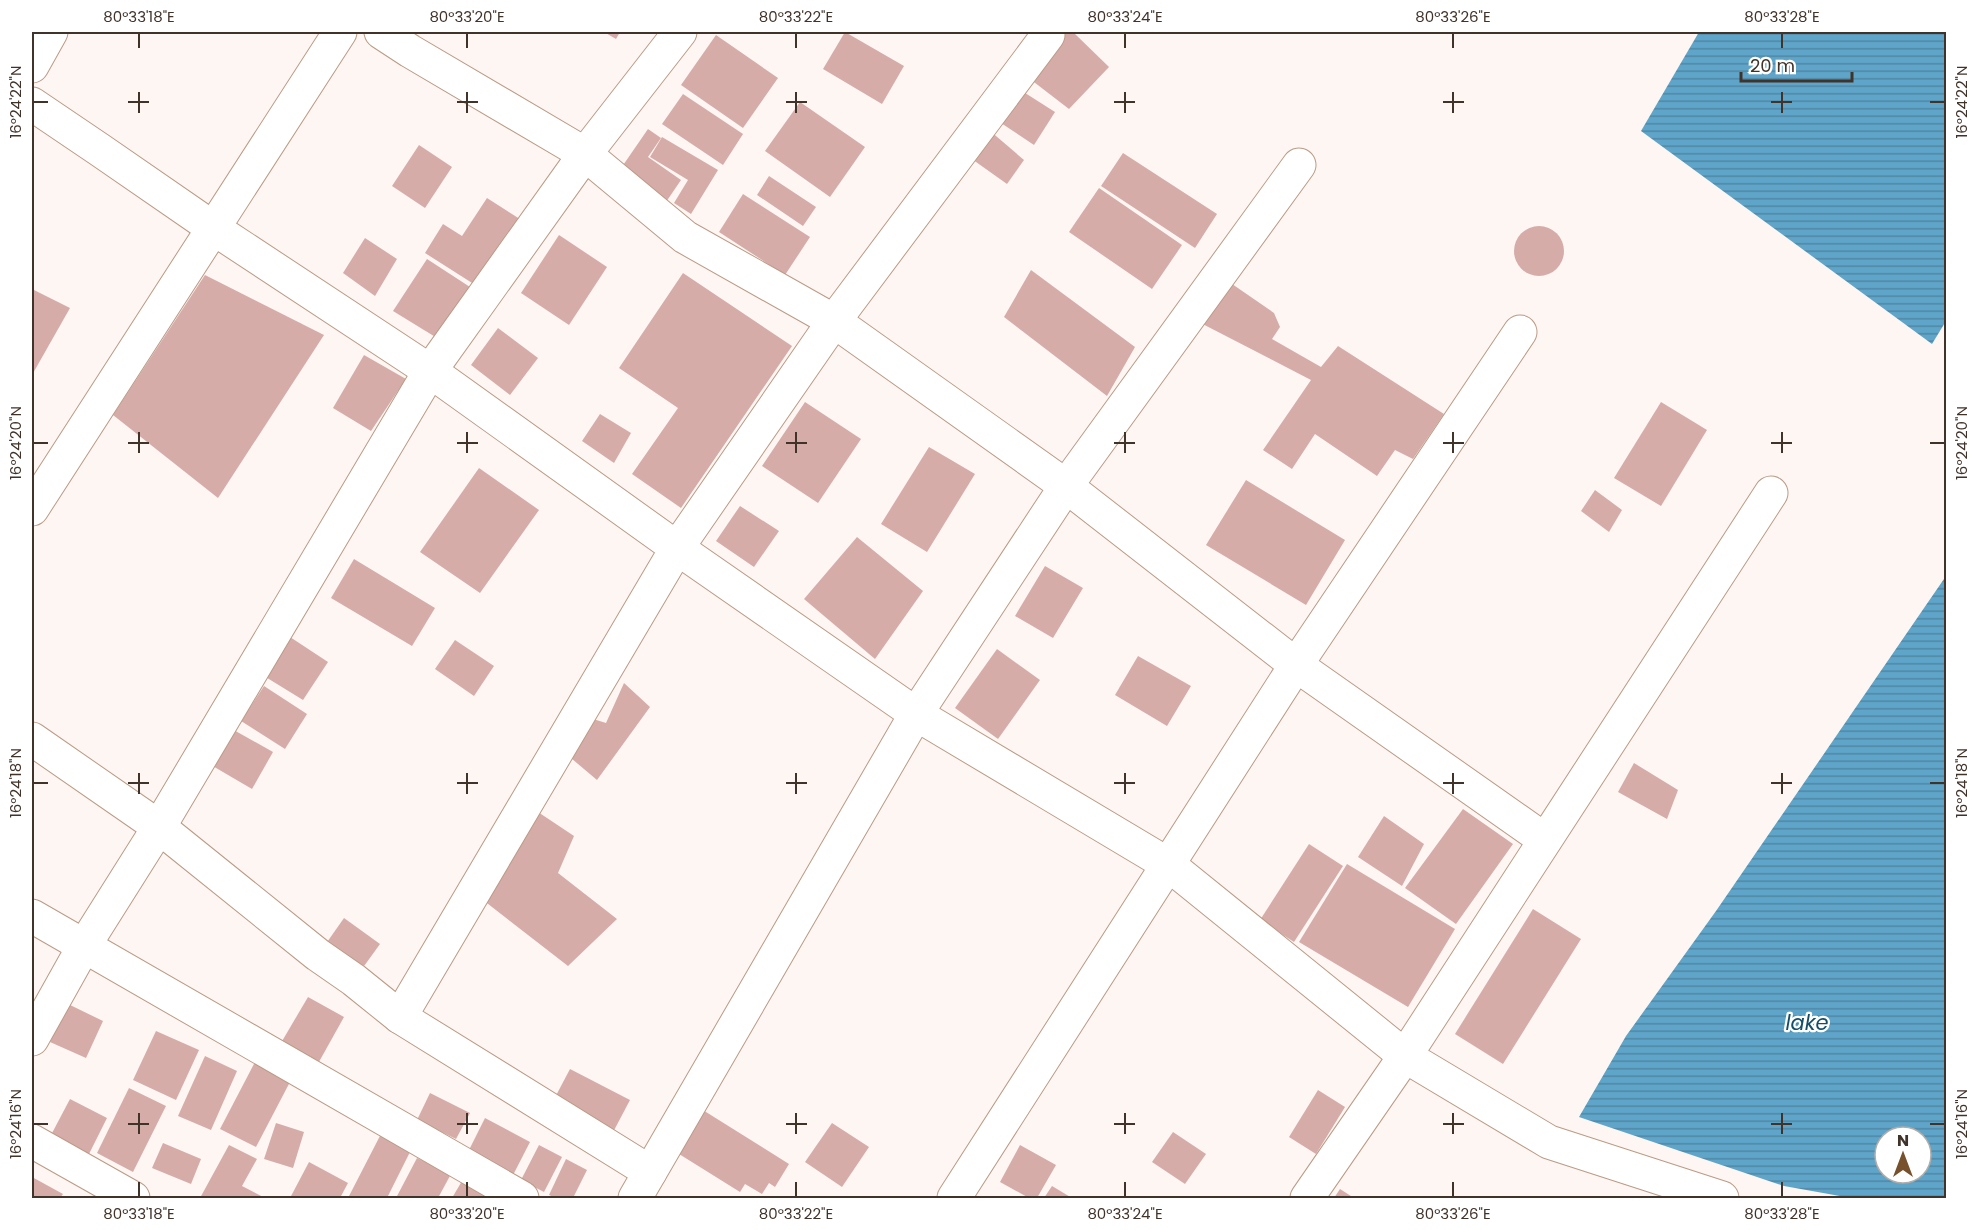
<svg xmlns="http://www.w3.org/2000/svg" width="1978" height="1230" font-family="Poppins,sans-serif">
<style>
.water{fill:url(#water-rules);fill-rule:evenodd}
.building{fill:#d6aca9}
.lines{fill:none;stroke-linecap:round;stroke-linejoin:round}
.street-casing{stroke:#bb9b86;stroke-width:35}
.secondary-casing{stroke:#bb9b86;stroke-width:35}
.street{stroke:#fff;stroke-width:33}
.secondary{stroke:#fff;stroke-width:33}
.ticks{fill:none;stroke:#40332a;stroke-width:2}
.labels{text-anchor:middle;dominant-baseline:central;stroke-width:4.5;stroke-linejoin:round;paint-order:stroke}
.water-label{font-size:21px;font-style:italic;fill:#154e67;stroke:#fff}
.neatline{fill:none;stroke:#40332a;stroke-width:2}
.ticks-label{font-size:15px;text-anchor:middle;fill:#40332a}
</style>
<defs>
<pattern id="water-rules" width="6" height="5" patternUnits="userSpaceOnUse" patternTransform="scale(1.5)"><rect width="6" height="5" fill="#5fa5c9"/><path d="M0 2.5h6" fill="none" stroke="#5087a3"/></pattern>
</defs>
<rect width="100%" height="100%" fill="#fef6f2"/>
<!-- water -->
<g class="water">
<path d="M1699 32H1946V321L1932 344 1641 131Z"/>
<path d="M1946 576V1198H1851L1784 1186 1579 1117 1626 1036 1716 911ZM1885 1137H1921V1173H1885Z"/>
</g>
<!-- building -->
<g class="building">
<path d="M604 32H620L616 39Z"/>
<path d="M845 32 904 66 882 104 823 69Z"/>
<path d="M1067 32H1073L1109 67 1069 109 1030 79Z"/>
<path d="M716 35 778 78 743 128 681 85Z"/>
<path d="M1022 91 1055 112 1034 145 1001 123Z"/>
<path d="M683 94 743 134 723 165 662 124Z"/>
<path d="M800 102 865 147 830 197 765 151Z"/>
<path d="M648 129 661 138 648 157 681 180 664 205 617 174Z"/>
<path d="M989 130 1024 160 1007 184 969 157Z"/>
<path d="M662 137 718 170 691 214 674 203 688 180 650 157Z"/>
<path d="M419 145 452 167 425 208 392 186Z"/>
<path d="M1123 153 1217 214 1195 248 1101 186Z"/>
<path d="M769 176 816 207 803 226 757 195Z"/>
<path d="M1099 188 1182 245 1152 289 1069 232Z"/>
<path d="M743 194 810 237 785 275 719 232Z"/>
<path d="M487 198 523 221 480 288 425 253 443 224 462 236Z"/>
<circle cx="1539" cy="251" r="25"/>
<path d="M559 235 607 267 569 325 521 293Z"/>
<path d="M365 238 397 259 375 296 343 273Z"/>
<path d="M427 259 470 287 437 338 393 311Z"/>
<path d="M1031 270 1135 347 1107 396 1004 317Z"/>
<path d="M683 273 792 346 681 508 632 474 678 408 619 368Z"/>
<path d="M205 275 324 335 218 498 113 415Z"/>
<path d="M1219 275 1274 313 1280 327 1272 339 1321 367 1338 346 1444 414 1413 459 1395 450 1377 476 1315 434 1292 469 1263 450 1311 380 1189 317Z"/>
<path d="M32 289 70 308 32 375Z"/>
<path d="M498 328 538 358 510 395 471 365Z"/>
<path d="M364 355 406 379 371 431 333 408Z"/>
<path d="M805 402 861 439 818 503 762 466Z"/>
<path d="M1661 402 1707 430 1661 506 1614 478Z"/>
<path d="M600 414 631 433 614 463 582 441Z"/>
<path d="M929 447 975 474 927 552 881 524Z"/>
<path d="M479 468 539 510 480 593 420 552Z"/>
<path d="M1246 480 1345 540 1306 605 1206 545Z"/>
<path d="M1595 490 1622 510 1609 532 1581 511Z"/>
<path d="M740 506 779 531 754 567 716 541Z"/>
<path d="M857 537 923 591 875 659 804 599Z"/>
<path d="M354 559 435 608 412 646 331 598Z"/>
<path d="M1045 566 1083 588 1053 638 1015 616Z"/>
<path d="M290 637 328 662 303 700 264 676Z"/>
<path d="M455 640 494 666 474 696 435 669Z"/>
<path d="M997 649 1040 680 998 739 955 708Z"/>
<path d="M1138 656 1191 686 1167 726 1115 695Z"/>
<path d="M624 683 650 707 597 780 565 753 590 718 606 723Z"/>
<path d="M264 686 307 714 285 749 241 721Z"/>
<path d="M232 729 273 752 252 789 211 765Z"/>
<path d="M1634 763 1678 790 1667 819 1618 792Z"/>
<path d="M532 808 574 836 558 873 617 919 568 966 474 893Z"/>
<path d="M1463 809 1513 844 1456 924 1405 888Z"/>
<path d="M1384 816 1424 844 1402 886 1358 857Z"/>
<path d="M1309 844 1343 866 1294 942 1260 920Z"/>
<path d="M1347 864 1455 929 1408 1007 1299 942Z"/>
<path d="M1533 909 1581 939 1503 1064 1455 1034Z"/>
<path d="M344 918 380 944 354 980 318 955Z"/>
<path d="M308 997 344 1017 315 1069 278 1048Z"/>
<path d="M68 1004 103 1021 86 1058 50 1042Z"/>
<path d="M156 1031 199 1050 176 1100 133 1080Z"/>
<path d="M205 1056 237 1071 211 1130 178 1116Z"/>
<path d="M255 1062 291 1080 256 1147 220 1129Z"/>
<path d="M570 1069 630 1100 611 1136 551 1105Z"/>
<path d="M129 1088 166 1106 133 1172 97 1153Z"/>
<path d="M1318 1090 1345 1107 1316 1154 1289 1137Z"/>
<path d="M430 1093 470 1113 456 1139 417 1120Z"/>
<path d="M70 1099 107 1118 89 1154 51 1135Z"/>
<path d="M698 1107 789 1164 775 1187 769 1183 762 1194 745 1184 740 1192 671 1149Z"/>
<path d="M485 1118 530 1142 511 1179 466 1156Z"/>
<path d="M276 1123 304 1132 293 1168 264 1159Z"/>
<path d="M832 1123 869 1147 842 1187 805 1162Z"/>
<path d="M382 1132 411 1150 387 1198H348Z"/>
<path d="M1173 1132 1206 1154 1185 1184 1152 1162Z"/>
<path d="M163 1143 201 1159 191 1184 152 1168Z"/>
<path d="M229 1145 257 1159 242 1186 265 1198H200Z"/>
<path d="M539 1145 562 1157 544 1192 521 1180Z"/>
<path d="M1020 1145 1056 1165 1037 1198H1029L1000 1182Z"/>
<path d="M417 1158 451 1174 438 1198H396Z"/>
<path d="M566 1159 587 1170 573 1198H556L549 1195Z"/>
<path d="M309 1162 348 1183 340 1198H290Z"/>
<path d="M32 1177 63 1194 60 1198H32Z"/>
<path d="M462 1181 493 1198H452Z"/>
<path d="M1052 1186 1072 1198H1044Z"/>
<path d="M1340 1189 1354 1198H1334Z"/>
</g>
<g class="lines">
<!-- street casing -->
<g class="street-casing">
<g id="street">
<path d="M381 32 410 51 585 154 685 237 834 321 1066 486 1296 665 1545 840"/>
<path d="M32 104 100 150 213 228 430 371 677 548 916 714 1169 865 1405 1056 1549 1142 1722 1198"/>
<path d="M32 509 340 32"/>
<path d="M32 739 159 827 318 955 354 980 400 1017 650 1172"/>
<path d="M32 916 522 1198"/>
<path d="M400 1017 677 548 834 321 1048 35"/>
<path d="M32 1039 84 946 159 827 430 371 585 154 680 32"/>
<path d="M32 1141 133 1198"/>
<path d="M635 1198 916 714 1066 486 1299 165"/>
<path d="M954 1198 1296 665 1520 332"/>
<path d="M1307 1198 1405 1056 1771 493"/>
</g>
</g>
<!-- secondary casing -->
<g class="secondary-casing">
<path id="secondary" d="M32 66 51 32"/>
</g>
<!-- street -->
<use href="#street" class="street"/>
<!-- secondary -->
<use href="#secondary" class="secondary"/>
</g>
<!-- ticks -->
<path class="ticks" d="M139 33V48M467 33V48M796 33V48M1125 33V48M1453 33V48M1782 33V48M139 92V113M467 92V113M796 92V113M1125 92V113M1453 92V113M1782 92V113M33 102H48M128 102H149M457 102H478M786 102H807M1114 102H1135M1443 102H1464M1771 102H1792M1930 102H1945M139 432V453M467 432V453M796 432V453M1125 432V453M1453 432V453M1782 432V453M33 443H48M128 443H149M457 443H478M786 443H807M1114 443H1135M1443 443H1464M1771 443H1792M1930 443H1945M139 773V794M467 773V794M796 773V794M1125 773V794M1453 773V794M1782 773V794M33 783H48M128 783H149M457 783H478M786 783H807M1114 783H1135M1443 783H1464M1771 783H1792M1930 783H1945M139 1113V1134M467 1113V1134M796 1113V1134M1125 1113V1134M1453 1113V1134M1782 1113V1134M33 1124H48M128 1124H149M457 1124H478M786 1124H807M1114 1124H1135M1443 1124H1464M1771 1124H1792M1930 1124H1945M139 1182V1197M467 1182V1197M796 1182V1197M1125 1182V1197M1453 1182V1197M1782 1182V1197"/>
<g class="labels">
<!-- water labels -->
<g class="water-label">
<text x="1807" y="1022">lake</text>
</g>
</g>
<!-- border -->
<rect width="1978" height="1230" fill="none" stroke="#ffffff" stroke-width="66"/>
<!-- north arrow -->
<g transform="translate(1903 1155)"><circle r="28" fill="#ffffff" stroke="#b3adaa" stroke-width="1.5"/>
<path d="M0-4.5L10 22L0 15L-10 22Z" fill="#76512c"/>
<text y="-9" font-size="16" font-weight="bold" text-anchor="middle" fill="#40332a">N</text>
</g>
<!-- scale -->
<path d="M1741 72v9h111v-9" fill="none" stroke="#40332a" stroke-width="3"/>
<text x="1750" y="72" font-size="18" fill="#40332a" stroke="#ffffff" stroke-width="4.5" paint-order="stroke">20 m</text>
<rect x="33" y="33" width="1912" height="1164" class="neatline"/>
<g class="ticks-label">
<text x="139" y="22">80°33'18"E</text>
<text x="467" y="22">80°33'20"E</text>
<text x="796" y="22">80°33'22"E</text>
<text x="1125" y="22">80°33'24"E</text>
<text x="1453" y="22">80°33'26"E</text>
<text x="1782" y="22">80°33'28"E</text>
<text transform="translate(16 102) rotate(-90)" y="5">16°24'22"N</text>
<text transform="translate(1962 102) rotate(-90)" y="5">16°24'22"N</text>
<text transform="translate(16 443) rotate(-90)" y="5">16°24'20"N</text>
<text transform="translate(1962 443) rotate(-90)" y="5">16°24'20"N</text>
<text transform="translate(16 783) rotate(-90)" y="5">16°24'18"N</text>
<text transform="translate(1962 783) rotate(-90)" y="5">16°24'18"N</text>
<text transform="translate(16 1124) rotate(-90)" y="5">16°24'16"N</text>
<text transform="translate(1962 1124) rotate(-90)" y="5">16°24'16"N</text>
<text x="139" y="1219">80°33'18"E</text>
<text x="467" y="1219">80°33'20"E</text>
<text x="796" y="1219">80°33'22"E</text>
<text x="1125" y="1219">80°33'24"E</text>
<text x="1453" y="1219">80°33'26"E</text>
<text x="1782" y="1219">80°33'28"E</text>
</g>
</svg>
